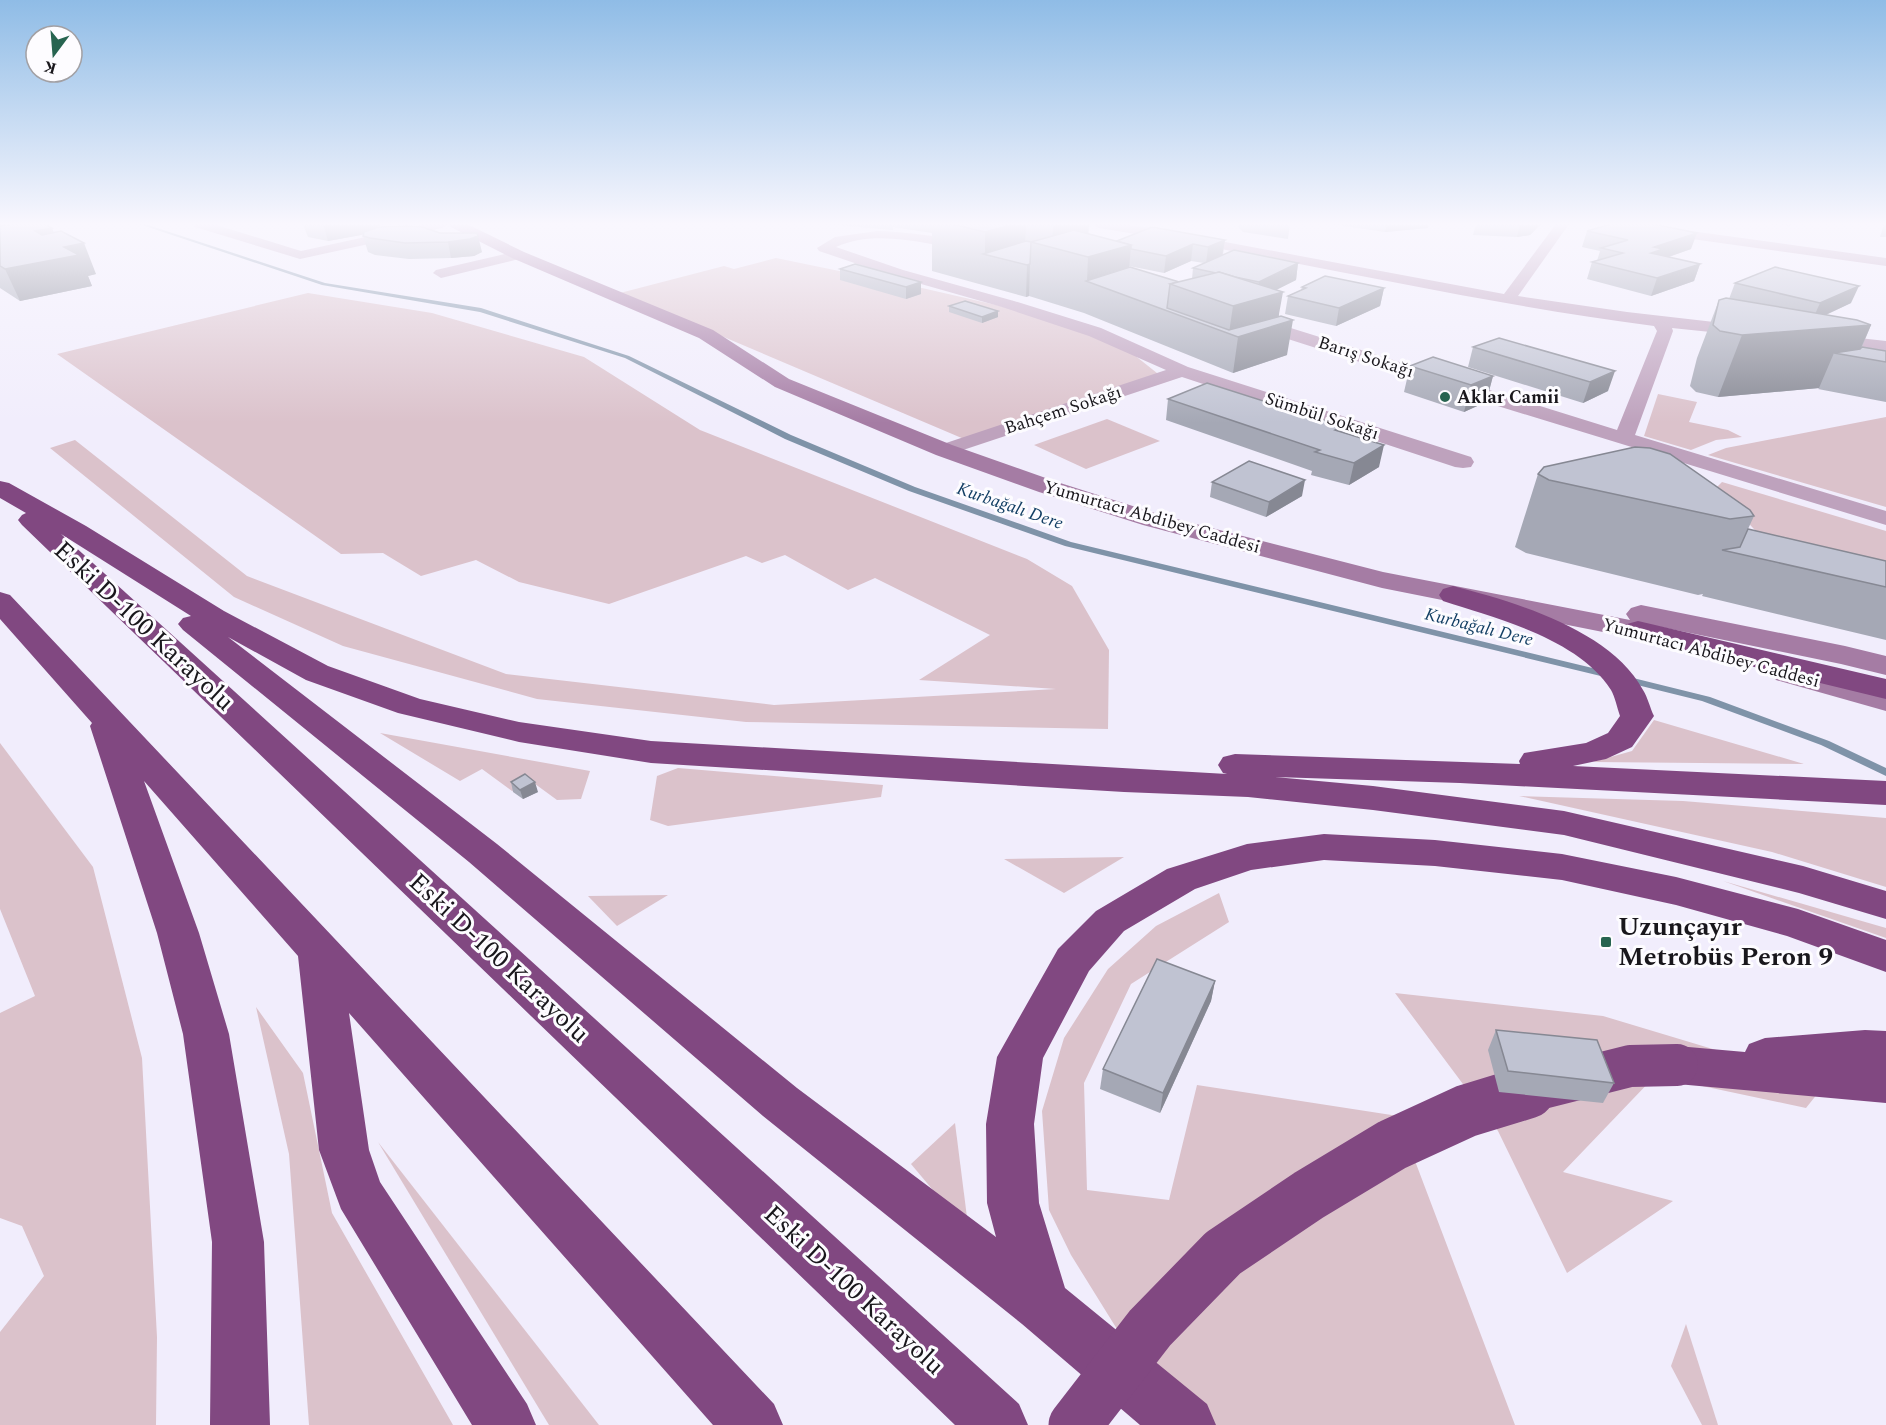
<svg xmlns="http://www.w3.org/2000/svg" width="1886" height="1425" font-family="Spectral,serif">
<style>
.green{fill:#dbc2cb}
.lines{fill:none;stroke-linecap:round;stroke-linejoin:round}
.stream{fill:#7f93a8;fill-rule:evenodd}
.street{fill:#bea2bd;fill-rule:evenodd}
.secondary{fill:#a57ca4;fill-rule:evenodd}
.highway{fill:#814881;fill-rule:evenodd}
.highway-bridge-far1{stroke:#814881;stroke-width:42}
.highway-bridge{stroke:#814881;stroke-width:53}
.wall{fill:#a5a8b5;fill-rule:evenodd}
.shaded-wall{fill:#868893}
.building{fill:#c0c3d2;stroke:#868893;stroke-width:1.5}
.poi-dot{fill:#276450;stroke:#fdfcff;stroke-width:2}
.labels{text-anchor:middle;dominant-baseline:central;stroke-width:6;stroke-linejoin:round;paint-order:stroke}
.far-street-label{font-size:18px;fill:#19171c;stroke:#fdfcff}
.far-poi-label{font-size:18px;font-weight:bold;fill:#19171c;stroke:#fdfcff;text-anchor:start}
.far-water-label{font-size:18px;font-style:italic;fill:#133f64;stroke:#fdfcff}
.near-street-label{font-size:26px;fill:#19171c;stroke:#fdfcff}
.near-poi-label{font-size:26px;font-weight:bold;fill:#19171c;stroke:#fdfcff;text-anchor:start}
</style>
<rect width="100%" height="100%" fill="#f1edfc"/>
<!-- green -->
<g class="green">
<path d="M776 258 922 288 1053 318 1128 350 1162 377 964 439 620 293 724 266 734 269Z"/>
<path d="M308 293 432 313 584 357 700 430 1027 559 1072 586 1109 650 1108 729 746 722 537 699 343 646 234 597 50 448 75 440 247 576 506 674 774 705 1056 689 919 680 990 635 875 578 848 590 785 555 762 563 746 556 609 604 519 582 476 560 421 576 383 553 341 554 57 354Z"/>
<path d="M1658 394 1697 402 1689 422 1728 430 1742 437 1716 440 1691 450 1644 436Z"/>
<path d="M1886 417V507L1708 455 1726 448Z"/>
<path d="M1107 419 1160 441 1086 469 1034 445Z"/>
<path d="M1722 482 1886 531V599L1777 554 1716 488Z"/>
<path d="M1654 720 1804 764 1593 762 1632 751Z"/>
<path d="M380 733 590 771 581 799 557 800 531 781 512 791 482 769 460 781Z"/>
<path d="M0 743 93 867 142 1058 157 1337 156 1425H0V1332L44 1276 22 1226 0 1218V1013L35 996 0 909Z"/>
<path d="M678 768 883 785 881 797 668 826 650 820 657 776Z"/>
<path d="M1519 796 1683 801 1886 818V887L1772 852Z"/>
<path d="M1124 857 1064 893 1004 859Z"/>
<path d="M1723 881 1886 928V938Z"/>
<path d="M1219 893 1229 922 1131 984 1084 1083 1087 1190 1169 1200 1197 1085 1398 1116 1515 1425H1214L1143 1371 1071 1255 1049 1210 1042 1111 1064 1038 1108 969 1156 926Z"/>
<path d="M668 895 617 926 588 896Z"/>
<path d="M1395 993 1603 1016 1826 1083 1806 1108 1655 1076 1563 1172 1673 1201 1567 1273 1498 1131Z"/>
<path d="M256 1007 303 1073 332 1213 453 1425H309L289 1154Z"/>
<path d="M955 1123 969 1233 911 1164Z"/>
<path d="M378 1142 599 1425H549Z"/>
<path d="M1686 1324 1718 1425H1702L1671 1366Z"/>
</g>
<g class="lines">
<!-- stream -->
<g class="stream">
<path d="M139 224H145L325 283 481 308 629 356 791 435 915 487 1071 542 1609 672 1614 675 1609 678 1065 546 909 491 785 439 625 358 480 312 322 285Z"/>
<path d="M1625 676 1710 697 1829 741 1886 768V776L1821 745 1702 701 1621 681 1620 679Z"/>
</g>
<!-- street -->
<g class="street">
<path d="M193 224H213L301 251 425 224H449L442 228 300 259 195 227Z"/>
<path d="M1092 224H1123L1150 228 1504 294 1556 224H1569L1518 296 1627 312 1749 326 1755 327 1757 331 1755 335 1749 336 1672 328 1673 331 1635 435 1886 511V525L1488 403 1247 326 1245 322 1253 317 1259 318 1617 430 1657 331 1654 326C1467 302 1285 257 1099 228Z"/>
<path d="M1606 224H1640L1886 258V266L1613 228Z"/>
<path d="M877 231C894 231 969 238 979 248L972 252C930 245 877 228 836 247L903 270 1014 301 1101 328 1188 367 1471 457 1474 462 1471 467 1463 468 1455 467 1182 377 951 454 944 456 937 454 933 450 937 446 1166 370 1089 336 1002 307 893 276 819 251 817 248 835 237Z"/>
<path d="M518 251 525 255 523 258 441 278 433 273 436 270Z"/>
<path d="M1823 334 1886 341V351L1817 343 1814 339 1817 335Z"/>
</g>
<!-- secondary -->
<g class="secondary">
<path d="M449 224H467L524 252 713 330 789 379 952 445 1057 482 1161 515 1383 572 1630 620 1626 614 1631 608 1641 605 1845 646 1886 656V675L1841 664 1656 626 1679 633 1683 639 1679 645 1668 648 1633 638 1382 588 1143 525 1039 492 936 455 775 387 699 338 512 258 451 227Z"/>
<path d="M1787 664 1886 691V711L1776 680 1771 673 1776 666Z"/>
</g>
<!-- highway -->
<g class="highway">
<path d="M0 481 9 483 86 526 224 611 328 666 420 699 519 722 651 741 1227 774 1223 773 1218 765 1223 757 1235 754 1520 764 1519 761 1524 753 1586 743 1608 733 1620 716C1617 707 1615 697 1611 690 1579 639 1496 618 1443 601L1439 595 1443 589 1453 586C1515 602 1611 630 1643 690 1648 698 1650 708 1654 716L1632 747 1606 759 1573 766 1886 781V805L1460 783 1275 777 1373 786 1564 811 1803 866 1886 891V919L1799 893 1564 835 1373 810 1248 797 1124 792 651 763 519 742 398 713 306 680 228 637 497 844 797 1088 996 1237 987 1203 986 1124 997 1057 1058 949 1096 911 1167 869 1247 844 1324 834 1435 840 1562 854 1676 877 1798 909 1886 940V972L1787 936 1676 905 1562 880 1435 866 1324 860 1251 870 1195 889 1124 931 1089 971 1043 1058 1034 1124 1039 1203 1065 1288 1207 1404 1216 1425H1140L1022 1324 763 1116 469 862 183 630 178 624 183 618 191 616 61 534 1019 1404 1028 1425H955L22 525 18 520 22 515 26 513 0 498Z"/>
<path d="M0 592 10 595 774 1404 783 1425H713L349 1013 369 1150 380 1182 527 1404 536 1425H472L341 1209 319 1150 298 956 144 781 199 933 229 1034 264 1242 270 1425H210L212 1242 183 1034 157 933 90 726 92 723 0 619Z"/>
<path d="M1638 621 1886 679V699L1627 636 1623 630 1627 624Z"/>
<path d="M1865 1030 1886 1031V1103L1677 1084 1661 1078 1654 1065 1661 1052 1677 1046 1745 1052 1749 1044 1765 1038Z"/>
</g>
<!-- highway-bridge-far1 -->
<path class="highway-bridge-far1" d="M1523 1093 1630 1066 1677 1065"/>
<!-- highway-bridge -->
<path class="highway-bridge" d="M1075 1425 1150 1328 1223 1253 1309 1195 1392 1145 1466 1111 1528 1092"/>
</g>
<!-- wall -->
<g class="wall">
<path d="M0 224H8L9 225 54 233 96 274 88 276 92 286 20 301 0 288Z"/>
<path d="M303 224H381L379 226 373 229 407 226 482 252 474 256 451 258 409 259 375 255 368 252 363 236 364 234 361 235 328 241 308 237Z"/>
<path d="M826 224H1089L1088 234 1117 241 1225 240 1223 255 1298 263 1296 280 1276 290 1279 316 1287 355 1233 373 1084 313 1029 296 1026 297 932 271V233L893 227V230ZM1191 261 1204 263 1193 268 1192 279 1179 282 1129 267V266L1164 273Z"/>
<path d="M1238 224H1290L1288 239 1243 232 1239 228Z"/>
<path d="M1331 224H1429L1428 228 1385 232Z"/>
<path d="M1476 224H1541L1530 235 1517 237 1473 235Z"/>
<path d="M1771 224H1793L1791 226Z"/>
<path d="M1884 224H1886V237H1880Z"/>
<path d="M1587 231 1691 249 1669 257 1700 264 1694 281 1651 296 1587 279 1592 262 1597 261 1600 251 1582 247Z"/>
<path d="M855 264 921 294 906 299 840 280V269Z"/>
<path d="M1735 283 1851 303 1826 315 1871 325 1862 347 1886 351V402L1818 389 1819 388 1718 397 1696 392 1690 386 1697 358 1719 300 1729 299Z"/>
<path d="M1302 287 1384 288 1380 306 1336 326 1285 314 1288 296 1301 290Z"/>
<path d="M949 306 998 317 982 323 949 312Z"/>
<path d="M1499 338 1608 391 1583 403 1468 367 1473 347Z"/>
<path d="M1410 366 1493 376 1486 402 1464 412 1404 392Z"/>
<path d="M1168 399 1342 426 1341 432 1379 467 1349 485 1311 475 1312 471 1166 420Z"/>
<path d="M1538 474 1754 516 1748 529 1886 561V640L1702 596 1703 594 1698 595 1526 553 1515 547Z"/>
<path d="M1212 482 1302 496 1266 517 1210 497Z"/>
<path d="M511 782 538 792 523 799 513 792Z"/>
<path d="M1215 981 1211 1001 1160 1113 1100 1089 1103 1069Z"/>
<path d="M1496 1030 1614 1083 1603 1103 1499 1092 1488 1050Z"/>
</g>
<!-- shaded-wall -->
<g class="shaded-wall">
<path d="M0 224H8L15 241 0 244Z"/>
<path d="M323 224H381L379 226 361 235 328 241Z"/>
<path d="M1014 224H1026L1024 264 985 255V232Z"/>
<path d="M1053 224H1089L1088 238 1052 248Z"/>
<path d="M1387 224H1429L1428 228 1385 232Z"/>
<path d="M1520 224H1541L1530 235 1517 237Z"/>
<path d="M52 228 64 257 35 231Z"/>
<path d="M1697 233 1691 249 1659 260 1645 269 1654 247Z"/>
<path d="M478 236 482 252 474 256 451 258 448 242Z"/>
<path d="M1225 240 1222 256 1206 264 1208 247Z"/>
<path d="M84 243 96 274 88 276 92 286 20 301 5 269 64 247Z"/>
<path d="M1193 244 1191 261 1164 273 1166 256Z"/>
<path d="M1131 245 1127 296 1087 281 1088 257Z"/>
<path d="M1298 263 1296 280 1260 298 1283 292 1277 325 1293 320 1287 355 1233 373 1238 337 1229 333 1233 306 1257 299 1259 282Z"/>
<path d="M1030 264 1029 296 1026 297 1027 265Z"/>
<path d="M1700 264 1694 281 1651 296 1657 278Z"/>
<path d="M921 282V294L906 299V287Z"/>
<path d="M1859 286 1851 303 1812 321 1820 303Z"/>
<path d="M1384 288 1380 306 1336 326 1339 308Z"/>
<path d="M998 311V317L982 323V317Z"/>
<path d="M1871 325 1857 357 1834 353 1819 388 1718 397 1742 335Z"/>
<path d="M1615 371 1608 391 1583 403 1590 382Z"/>
<path d="M1493 376 1486 402 1464 412 1471 385Z"/>
<path d="M1342 426 1338 447 1335 430Z"/>
<path d="M1384 445 1379 467 1349 485 1354 463Z"/>
<path d="M1305 480 1302 496 1266 517 1269 502Z"/>
<path d="M535 782 538 792 523 799 520 790Z"/>
<path d="M1215 981 1211 1001 1160 1113 1163 1093Z"/>
</g>
<!-- building -->
<g class="building">
<path d="M15 224H45L52 228 35 231 42 235 61 231 84 243 64 247 79 255 5 269 0 266V226Z"/>
<path d="M952 224H1014L985 232Z"/>
<path d="M1611 224H1653L1697 233 1654 247 1663 249 1651 253 1700 264 1657 278 1592 262 1623 253 1601 248 1628 240 1587 231Z"/>
<path d="M407 226 422 227 440 233H477L478 236 470 239 448 242 405 243 370 238 363 236 364 232 379 227Z"/>
<path d="M1152 227 1225 240 1208 247 1193 244 1166 256 1131 249V245L1117 241Z"/>
<path d="M1074 230 1131 245 1088 257 1031 242Z"/>
<path d="M1026 241 1031 242 1030 264 1027 265 983 254Z"/>
<path d="M1234 250 1298 263 1259 282 1235 277 1219 272 1216 273 1193 268Z"/>
<path d="M855 264 921 282 906 287 840 269Z"/>
<path d="M1130 267 1179 282 1170 284 1167 308 1229 330 1281 316 1293 320 1238 337 1086 281Z"/>
<path d="M1775 267 1859 286 1820 303 1735 283Z"/>
<path d="M1219 272 1283 292 1233 306 1170 284Z"/>
<path d="M1325 276 1384 288 1339 308 1288 296 1306 288 1302 287Z"/>
<path d="M1726 298 1857 320 1871 325 1742 335 1720 331 1713 325 1719 300Z"/>
<path d="M965 301 998 311 982 317 949 306Z"/>
<path d="M1499 338 1615 371 1590 382 1473 347Z"/>
<path d="M1862 347 1886 351V362L1834 353 1860 349Z"/>
<path d="M1433 357 1493 376 1471 385 1410 366Z"/>
<path d="M1207 383 1342 426 1335 430 1384 445 1354 463 1315 452 1320 450 1168 399Z"/>
<path d="M1635 447 1650 448 1670 454 1750 510 1754 516 1730 519 1549 480 1538 474 1544 467Z"/>
<path d="M1249 461 1305 480 1269 502 1212 482Z"/>
<path d="M1748 529 1886 561V587L1722 550 1740 547Z"/>
<path d="M525 774 535 782 520 790 511 782Z"/>
<path d="M1157 959 1215 981 1163 1093 1103 1069Z"/>
<path d="M1496 1030 1597 1040 1614 1083 1508 1071Z"/>
</g>
<!-- sky -->
<linearGradient id="sky" x2="0" y2="1"><stop stop-color="#8fbce6"/><stop offset="0.53" stop-color="#f9f7fe"/><stop offset="1" stop-color="#f9f7fe" stop-opacity="0"/></linearGradient>
<rect width="1886" height="423" fill="url(#sky)"/>
<!-- markers -->
<g class="poi-dot">
<circle cx="1445" cy="397" r="6"/>
<rect x="1600" y="936" width="12" height="12" rx="3"/>
</g>
<g class="labels">
<!-- far-street labels -->
<g class="far-street-label">
<text transform="translate(1366 357) rotate(18)">Barış Sokağı</text>
<text transform="translate(1063 410) rotate(-18)">Bahçem Sokağı</text>
<text transform="translate(1322 416) rotate(18)">Sümbül Sokağı</text>
<text transform="translate(1152 517) rotate(16)">Yumurtacı Abdibey Caddesi</text>
<text transform="translate(1711 653) rotate(15)">Yumurtacı Abdibey Caddesi</text>
</g>
<!-- far-poi labels -->
<g class="far-poi-label">
<text x="1457" y="397">Aklar Camii</text>
</g>
<!-- far-water labels -->
<g class="far-water-label">
<text transform="translate(1010 506) rotate(19)">Kurbağalı Dere</text>
<text transform="translate(1479 627) rotate(14)">Kurbağalı Dere</text>
</g>
<!-- near-street labels -->
<g class="near-street-label">
<text transform="translate(144 626) rotate(43)">Eski D-100 Karayolu</text>
<text transform="translate(499 958) rotate(43)">Eski D-100 Karayolu</text>
<text transform="translate(854 1290) rotate(43)">Eski D-100 Karayolu</text>
</g>
<!-- near-poi labels -->
<g class="near-poi-label">
<text x="1618" y="927">Uzunçayır<tspan x="1618" dy="30">Metrobüs Peron 9</tspan></text>
</g>
</g>
<!-- north arrow -->
<g transform="translate(54 54) rotate(196)"><circle r="28" fill="#fdfcff" stroke="#a2a0a4" stroke-width="1.5"/>
<path d="M0-4.5L10 22L0 15L-10 22Z" fill="#276450"/>
<text y="-9" font-size="16" font-weight="bold" text-anchor="middle" fill="#19171c">K</text>
</g>
</svg>
